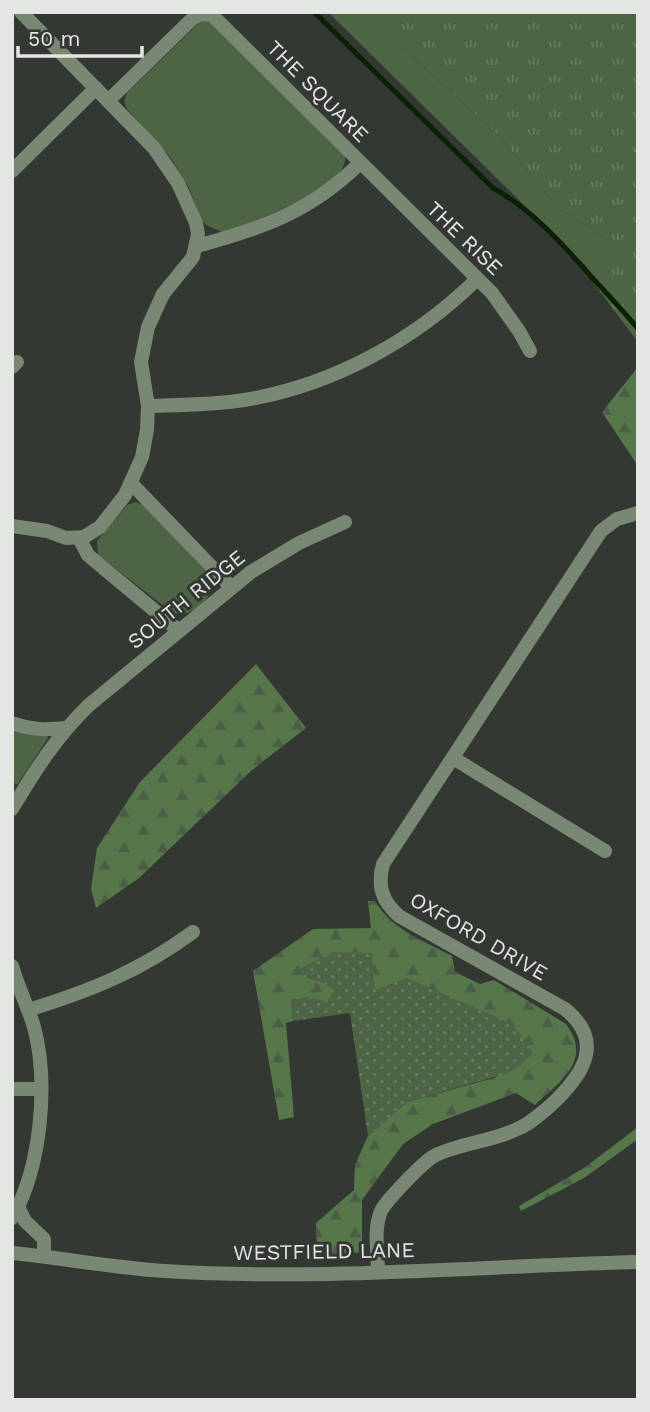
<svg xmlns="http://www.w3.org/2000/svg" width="650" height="1412" font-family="'Work Sans',sans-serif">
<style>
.grass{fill:#4d6545}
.forest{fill:url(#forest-firs)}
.park{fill:url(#park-tufts)}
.garden{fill:url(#garden-dots)}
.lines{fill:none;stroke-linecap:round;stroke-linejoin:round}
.stream{stroke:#0a2203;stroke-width:5}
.minor{stroke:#788873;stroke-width:14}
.labels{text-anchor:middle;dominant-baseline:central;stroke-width:6;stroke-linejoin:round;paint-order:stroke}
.street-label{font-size:21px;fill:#e3e6e3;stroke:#343833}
</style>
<defs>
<pattern id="forest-firs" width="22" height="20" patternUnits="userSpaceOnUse" patternTransform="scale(1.75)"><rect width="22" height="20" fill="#55774a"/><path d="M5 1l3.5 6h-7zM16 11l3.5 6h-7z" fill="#4c5e47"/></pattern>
<pattern id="park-tufts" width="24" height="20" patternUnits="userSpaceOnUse" patternTransform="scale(1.75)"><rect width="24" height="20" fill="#4d6545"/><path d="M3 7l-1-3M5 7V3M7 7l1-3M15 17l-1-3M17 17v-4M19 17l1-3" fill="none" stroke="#667b60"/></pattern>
<pattern id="garden-dots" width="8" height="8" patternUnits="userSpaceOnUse" patternTransform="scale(1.75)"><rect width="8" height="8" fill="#4d6545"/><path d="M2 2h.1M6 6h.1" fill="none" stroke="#667b60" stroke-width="1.8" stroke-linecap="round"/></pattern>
</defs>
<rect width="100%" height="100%" fill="#343833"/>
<!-- grass -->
<g class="grass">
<path d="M328 12H374L380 17 403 48 500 137 557 207 603 236 638 282V333L585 265Z"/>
<path d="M202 20 209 21 345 156C350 189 248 224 222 232L206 225 201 218 188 186 170 157 127 109 124 101 127 93Z"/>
<path d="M135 502 144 505 211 577C218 596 190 620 173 613L98 555 97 541 127 505Z"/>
<path d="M12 729 46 735 48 738 17 785 14 783Z"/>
</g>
<!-- forest -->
<g class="forest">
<path d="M638 367V466L602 412Z"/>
<path d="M256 664 306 728 252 770 139 878 96 908 91 889 97 848 140 782Z"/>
<path d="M368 901H375C391 929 424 941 452 956L455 972 480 984 494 980 566 1024C593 1060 561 1081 535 1105L516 1093 433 1124 403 1144 362 1200V1252L317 1257 316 1223 354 1190 355 1165 368 1136 407 1102 497 1077 375 990 302 976 320 981 335 990 327 1003 291 999 293 1021 286 1023 294 1117 279 1120 253 971 313 929 371 928Z"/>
<path d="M638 1127V1139L584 1178 521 1211 519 1206 584 1168Z"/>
</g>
<!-- park -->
<path class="park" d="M374 12H638V342L590 278 618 256 603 236 557 207 500 137 403 48Z"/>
<!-- garden -->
<path class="garden" d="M333 952 372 953 375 990 407 978 513 1024 533 1053 517 1068 508 1073 407 1102 368 1136 350 1013 293 1021 291 999 313 997 327 1003 335 990 320 981 302 976 301 968Z"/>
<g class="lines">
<!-- stream -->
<path class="stream" d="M314 12 493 188C530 209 559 240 587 272 604 291 622 309 638 329"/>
<!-- minor -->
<g class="minor">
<path d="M109 100 192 19 201 14 212 15 492 293 519 331 530 351"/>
<path d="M12 171 96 88"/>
<path d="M197 246C264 227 309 213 360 163"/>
<path d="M12 367 17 362"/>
<path d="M148 406C180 405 212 405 244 400 331 386 414 341 477 279"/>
<path d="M131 483 231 587"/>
<path d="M12 526 47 531 66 538 84 537 100 527 125 495 142 457 147 430 148 406 141 362 148 327 163 294 193 257 198 234 196 223 178 183 154 148 21 12"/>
<path d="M79 538 88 555 95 561 178 630"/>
<path d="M12 723C31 730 46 730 66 728"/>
<path d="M453 758 605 851"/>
<path d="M12 809C35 770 57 736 89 705L251 572 299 543 345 522"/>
<path d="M12 966C18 987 28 1007 34 1027 49 1083 41 1168 12 1218"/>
<path d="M28 1010C90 991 140 971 193 932"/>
<path d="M12 1089H40"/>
<path d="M18 1207 25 1221 44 1239V1256"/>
<path d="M12 1253C63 1258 114 1268 165 1271 322 1281 481 1266 638 1262"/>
<path d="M378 1272C378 1254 373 1226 382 1209 390 1197 422 1163 434 1156 459 1143 490 1142 515 1130 529 1125 539 1115 550 1106 581 1077 607 1043 565 1009L399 916C382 901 377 886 383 864L601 531 617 519 638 513"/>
</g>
</g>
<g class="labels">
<!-- street labels -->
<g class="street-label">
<text transform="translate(318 91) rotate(45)">THE SQUARE</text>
<text transform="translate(465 238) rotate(44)">THE RISE</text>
<text transform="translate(186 599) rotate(-39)">SOUTH RIDGE</text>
<text transform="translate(479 936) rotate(30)">OXFORD DRIVE</text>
<text transform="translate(324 1251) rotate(-1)">WESTFIELD LANE</text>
</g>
</g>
<!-- border -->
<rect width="650" height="1412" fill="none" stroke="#e3e6e3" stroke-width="28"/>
<!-- scale -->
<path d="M18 46v10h124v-10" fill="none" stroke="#e3e6e3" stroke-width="3.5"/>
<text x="28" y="46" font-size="21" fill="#e3e6e3" stroke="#343833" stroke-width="5" paint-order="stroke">50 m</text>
</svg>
